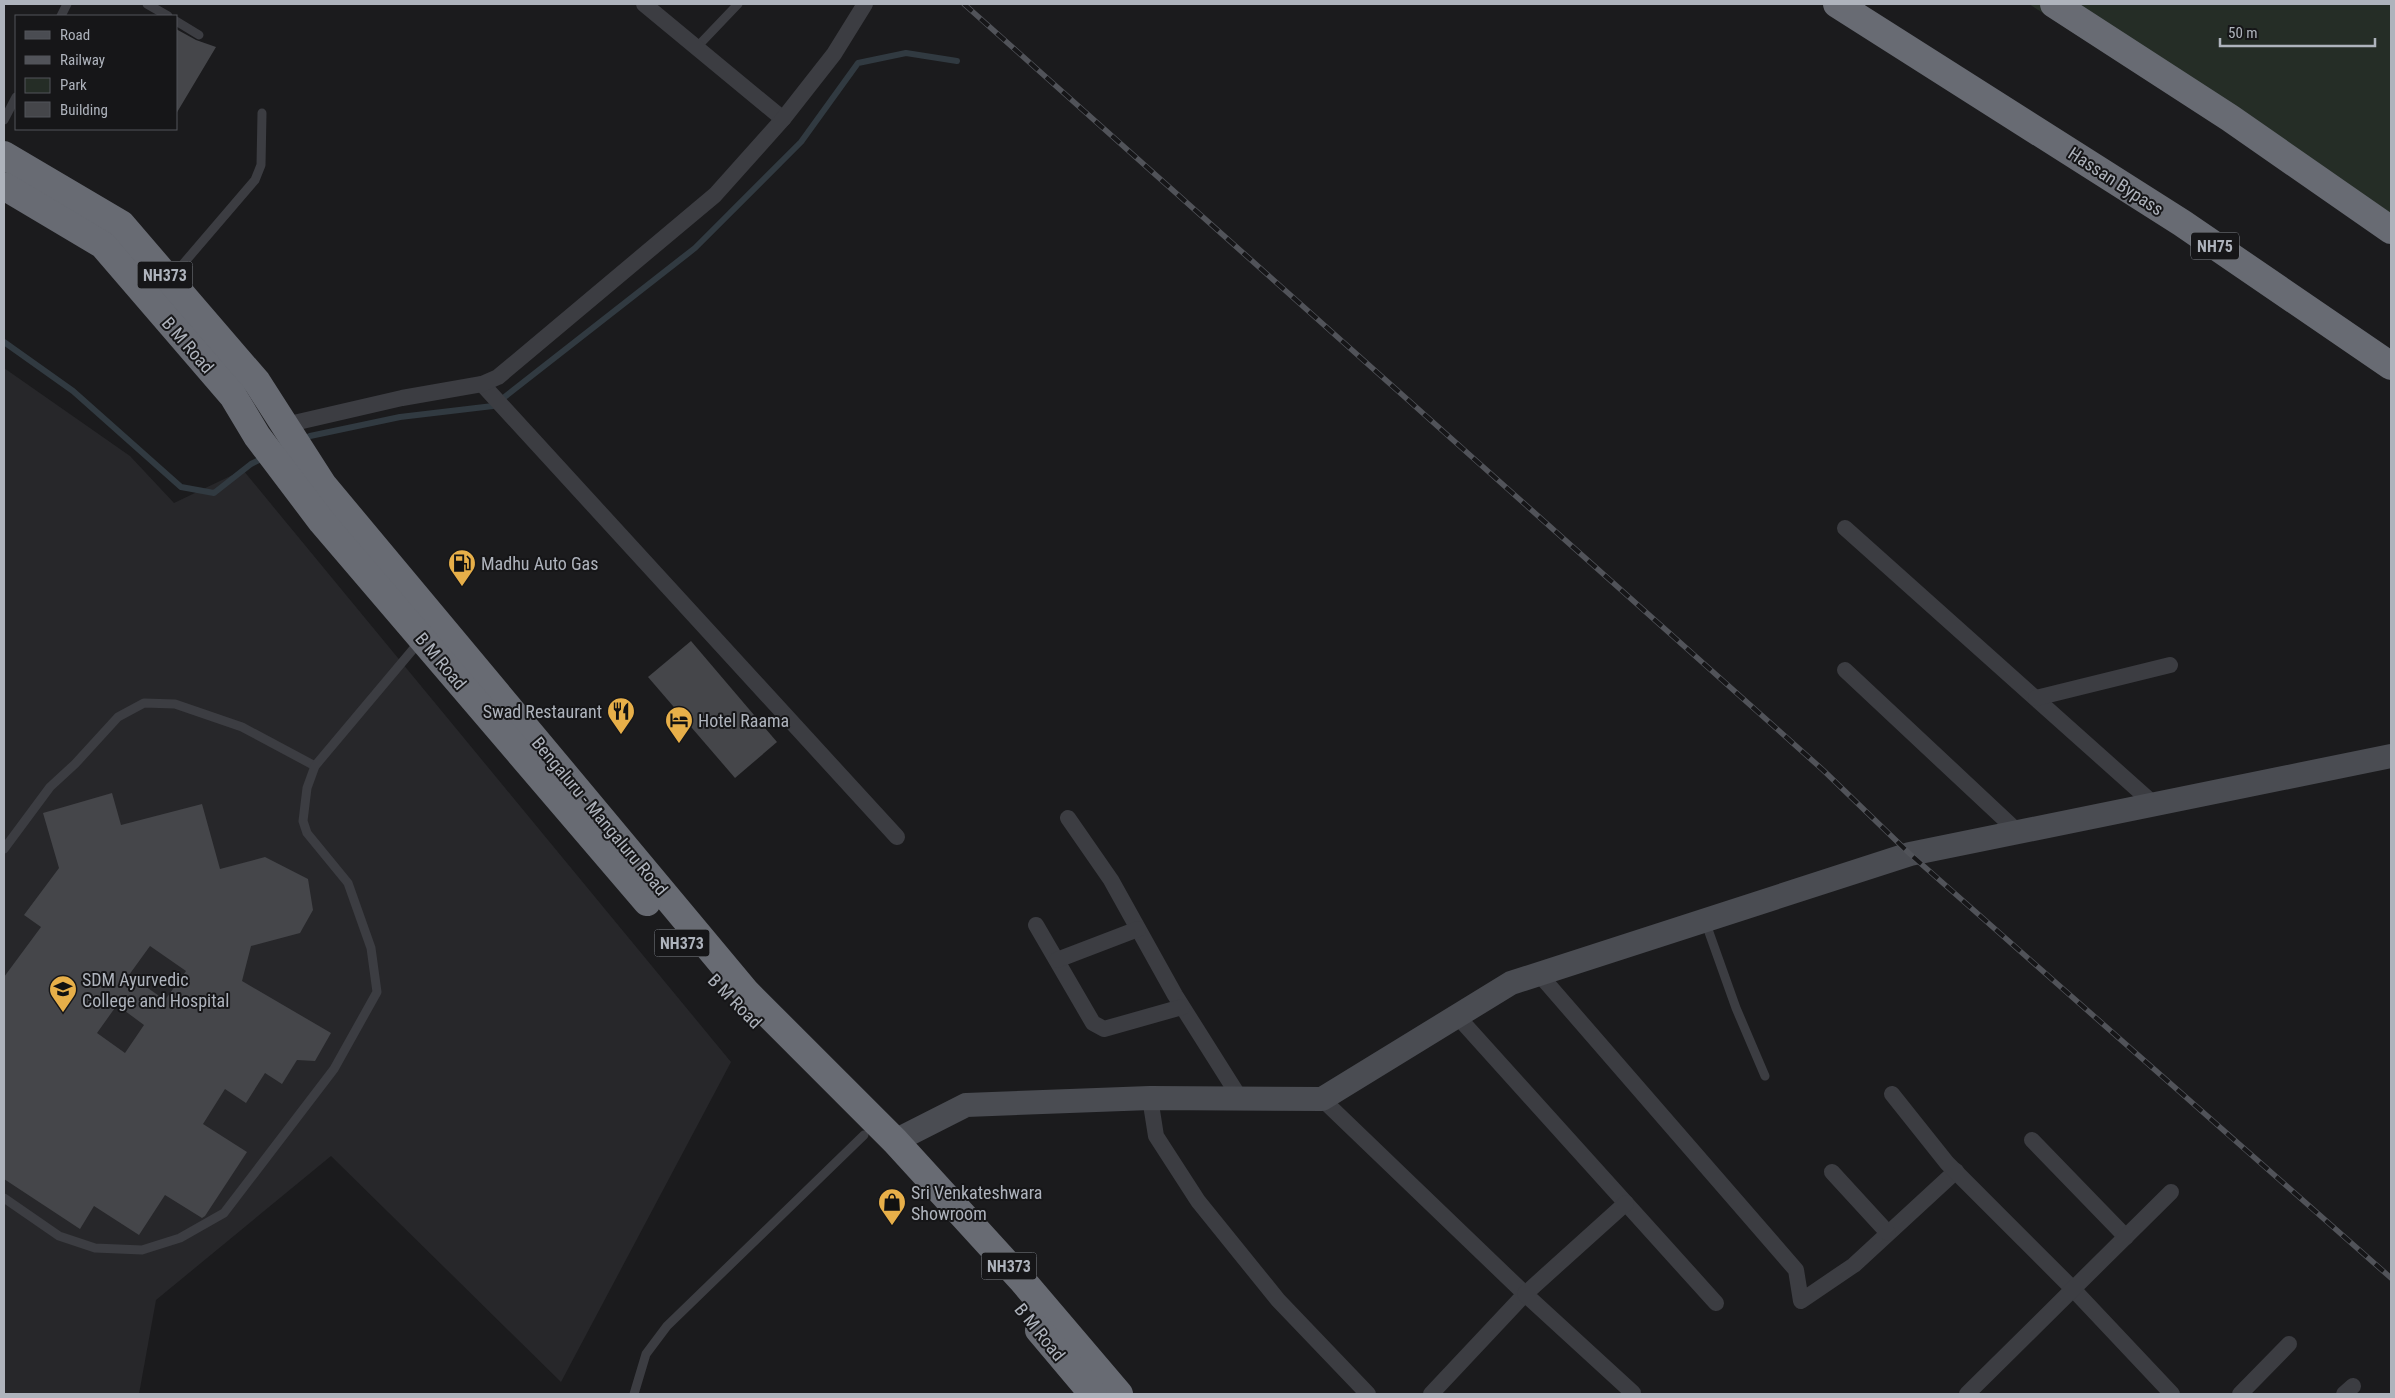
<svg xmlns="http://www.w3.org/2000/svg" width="2395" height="1398" font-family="'Roboto Condensed',sans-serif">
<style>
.built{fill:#27272a}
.green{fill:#252d26}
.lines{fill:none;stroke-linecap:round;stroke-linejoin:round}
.stream{stroke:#313a41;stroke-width:6}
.building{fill:#45464a;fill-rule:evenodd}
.lane{stroke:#3c3d42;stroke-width:9}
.street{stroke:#3c3d42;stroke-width:16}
.secondary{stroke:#4a4c52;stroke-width:24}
.highway{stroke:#686b73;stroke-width:28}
.rail-casing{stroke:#515359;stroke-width:5.5}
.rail{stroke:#161618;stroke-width:4;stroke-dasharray:11;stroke-linecap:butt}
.labels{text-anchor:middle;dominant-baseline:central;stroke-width:4;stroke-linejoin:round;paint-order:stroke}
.shield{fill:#161618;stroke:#80848b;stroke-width:1}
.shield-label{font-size:16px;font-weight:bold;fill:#aeb3bc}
.street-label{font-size:18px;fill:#aeb3bc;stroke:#161618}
.poi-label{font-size:18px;fill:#aeb3bc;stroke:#161618;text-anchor:start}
</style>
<rect width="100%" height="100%" fill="#1b1b1d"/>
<!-- built -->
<path class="built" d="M4 368 130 456 174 503 243 470 731 1062 561 1382 331 1156 156 1300 139 1394H4Z"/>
<!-- green -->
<path class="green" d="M2029 4H2391V238Z"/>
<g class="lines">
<!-- stream -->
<g class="stream">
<path d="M4 342 73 391 181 487 214 493 251 464 265 457"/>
<path d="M301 440 310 436 400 417 493 406 695 248 801 142 858 63 906 53 957 61"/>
</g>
</g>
<!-- building -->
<g class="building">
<path d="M176 29 196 40 216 47 176 114Z"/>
<path d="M691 641 777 742 735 778 648 677Z"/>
<path d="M112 793 121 825 202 804 220 869 265 857 308 879 313 910 300 933 251 946 242 981 331 1033 315 1061 297 1060 282 1084 265 1073 246 1103 225 1089 203 1124 247 1152 205 1216 202 1218 165 1195 139 1235 94 1206 80 1229 4 1179V977L41 927 24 915 59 868 43 813ZM150 946 186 971 165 1000 129 975ZM117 1005 144 1025 125 1053 97 1033Z"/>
</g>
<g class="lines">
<!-- lane -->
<g class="lane">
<path d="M147 4 168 16"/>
<path d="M61 16 67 4"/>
<path d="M176 21 199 35"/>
<path d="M697 47 738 4"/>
<path d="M4 120 16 97"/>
<path d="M171 278 255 180 261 165 262 113"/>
<path d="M4 849 50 787 75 764 118 717 144 703 175 704 242 727 315 766"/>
<path d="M1705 921 1736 1008 1765 1076"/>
<path d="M4 1198 59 1236 95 1248 142 1250 180 1238 224 1213 334 1069 377 992 371 948 348 883 307 833 303 821 307 788 315 766 420 641"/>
<path d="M634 1394 646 1354 667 1326 864 1135"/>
</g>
<!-- street -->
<g class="street">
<path d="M644 4 783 119"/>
<path d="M482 384 897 837"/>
<path d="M285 425 402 398 482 384 498 377 715 195 783 119 834 54 865 4"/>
<path d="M1845 528 2156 806"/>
<path d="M1845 670 2017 831"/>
<path d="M2036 698 2170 665"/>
<path d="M1068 818 1111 880 1175 995 1240 1098"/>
<path d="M1036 925 1093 1023 1104 1029 1182 1007"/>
<path d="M1057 960 1138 929"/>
<path d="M1539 974 1796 1270 1801 1301 1854 1265 1956 1171"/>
<path d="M1457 1016 1716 1303"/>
<path d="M1892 1094 1947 1163 2073 1289 2172 1394"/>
<path d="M1150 1098 1156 1136 1198 1201 1278 1300 1368 1394"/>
<path d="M1322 1099 1525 1294 1431 1394"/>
<path d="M2032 1140 2126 1237"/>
<path d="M1832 1172 1888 1233"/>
<path d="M1626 1203 1525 1294 1633 1393"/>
<path d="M1967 1394 2171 1192"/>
<path d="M2240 1394 2289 1344"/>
<path d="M2344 1394 2353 1386"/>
</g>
<!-- secondary -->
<path class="secondary" d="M895 1141 966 1105 1150 1098 1322 1099 1511 983 1910 854 2391 756"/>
<!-- highway -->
<g class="highway">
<path d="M1837 4 2182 223 2391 366"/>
<path d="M2054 4 2230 118 2391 230"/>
<path d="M4 155 121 224 257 382 323 485 746 992 895 1141 1021 1279 1119 1394"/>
<path d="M4 186 103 245 233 396 257 436 322 522 647 902"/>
<path d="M1039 1330 1093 1394"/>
</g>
<!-- rail casing -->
<g class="rail-casing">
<path id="rail" d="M964 4 1823 770 1910 854 2391 1278"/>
</g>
<!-- rail -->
<use href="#rail" class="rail"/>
</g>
<!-- icons -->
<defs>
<g id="fuel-pin" transform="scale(1.4375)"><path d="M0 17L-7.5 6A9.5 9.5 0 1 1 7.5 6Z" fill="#e7af49" stroke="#161618"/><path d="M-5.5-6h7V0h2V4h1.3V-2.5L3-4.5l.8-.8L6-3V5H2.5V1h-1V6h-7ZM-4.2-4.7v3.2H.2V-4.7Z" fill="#111"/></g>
<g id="restaurant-pin" transform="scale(1.4375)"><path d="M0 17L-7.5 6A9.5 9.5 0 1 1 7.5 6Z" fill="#e7af49" stroke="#161618"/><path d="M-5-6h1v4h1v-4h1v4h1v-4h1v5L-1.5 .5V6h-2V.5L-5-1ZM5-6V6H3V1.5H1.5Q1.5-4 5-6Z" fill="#111"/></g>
<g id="hotel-pin" transform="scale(1.4375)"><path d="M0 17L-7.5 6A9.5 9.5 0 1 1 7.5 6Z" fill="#e7af49" stroke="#161618"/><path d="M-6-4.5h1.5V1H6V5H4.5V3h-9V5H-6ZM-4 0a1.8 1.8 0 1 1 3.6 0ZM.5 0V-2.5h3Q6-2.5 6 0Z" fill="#111"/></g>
<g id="university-pin" transform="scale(1.4375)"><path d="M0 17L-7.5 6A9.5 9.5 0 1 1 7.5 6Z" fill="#e7af49" stroke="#161618"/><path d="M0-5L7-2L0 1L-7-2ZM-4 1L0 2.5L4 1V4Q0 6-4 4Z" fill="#111"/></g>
<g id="shop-pin" transform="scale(1.4375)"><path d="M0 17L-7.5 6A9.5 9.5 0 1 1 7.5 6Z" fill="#e7af49" stroke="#161618"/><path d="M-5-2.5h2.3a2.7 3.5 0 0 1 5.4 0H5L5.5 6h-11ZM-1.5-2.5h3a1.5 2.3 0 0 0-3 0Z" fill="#111"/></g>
</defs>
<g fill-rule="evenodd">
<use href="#fuel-pin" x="462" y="563"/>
<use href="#restaurant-pin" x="621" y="711"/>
<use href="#hotel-pin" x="679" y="720"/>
<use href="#university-pin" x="63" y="989"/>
<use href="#shop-pin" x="892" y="1202"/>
</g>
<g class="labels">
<!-- shield labels -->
<g class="shield">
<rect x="2191" y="232.5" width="48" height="27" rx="4"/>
<rect x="137.5" y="261.5" width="55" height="27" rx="4"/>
<rect x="654.5" y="929.5" width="55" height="27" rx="4"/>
<rect x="981.5" y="1252.5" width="55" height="27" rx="4"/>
</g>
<g class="shield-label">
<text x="2215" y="246">NH75</text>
<text x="165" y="275">NH373</text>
<text x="682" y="943">NH373</text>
<text x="1009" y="1266">NH373</text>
</g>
<!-- street labels -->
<g class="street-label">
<text transform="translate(2116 181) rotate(33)">Hassan Bypass</text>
<text transform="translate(188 345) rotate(49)">B M Road</text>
<text transform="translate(441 661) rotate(50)">B M Road</text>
<text transform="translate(600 816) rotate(50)">Bengaluru - Mangaluru Road</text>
<text transform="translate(735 1001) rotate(46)">B M Road</text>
<text transform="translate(1040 1332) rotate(51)">B M Road</text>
</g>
<!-- poi labels -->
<g class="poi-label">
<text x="481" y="563">Madhu Auto Gas</text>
<text x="602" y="711" text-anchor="end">Swad Restaurant</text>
<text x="698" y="720">Hotel Raama</text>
<text x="82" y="979">SDM Ayurvedic<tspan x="82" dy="21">College and Hospital</tspan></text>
<text x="911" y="1192">Sri Venkateshwara<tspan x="911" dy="21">Showroom</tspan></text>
</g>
</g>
<!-- border -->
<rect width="2395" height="1398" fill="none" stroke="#aeb3bc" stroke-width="10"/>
<!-- legend -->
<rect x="15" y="15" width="162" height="115" fill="#161618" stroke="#53555a"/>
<rect x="25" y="31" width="25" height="8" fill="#4a4c52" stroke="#53555a"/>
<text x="60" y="40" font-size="15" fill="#aeb3bc">Road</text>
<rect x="25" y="56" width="25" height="8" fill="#515359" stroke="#53555a"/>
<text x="60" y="65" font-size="15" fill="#aeb3bc">Railway</text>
<rect x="25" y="78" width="25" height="15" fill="#252d26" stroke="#53555a"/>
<text x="60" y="90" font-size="15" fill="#aeb3bc">Park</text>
<rect x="25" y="102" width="25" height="15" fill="#45464a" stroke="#53555a"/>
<text x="60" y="115" font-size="15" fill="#aeb3bc">Building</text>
<!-- scale -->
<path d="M2220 38v8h155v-8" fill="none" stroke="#aeb3bc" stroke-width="2.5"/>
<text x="2228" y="38" font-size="15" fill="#aeb3bc" stroke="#161618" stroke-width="4" paint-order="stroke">50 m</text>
</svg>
